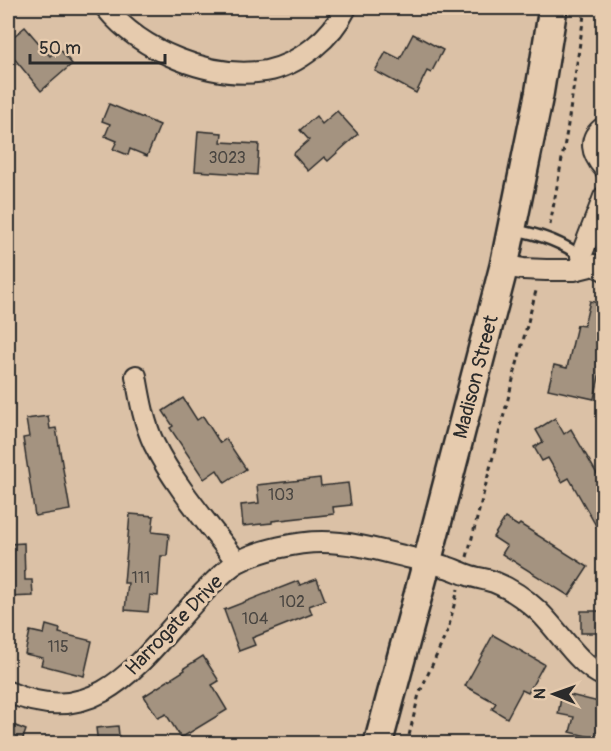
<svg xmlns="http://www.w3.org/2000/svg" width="611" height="751" font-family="Pangolin,sans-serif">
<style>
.building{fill:#a49380;stroke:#2b2b2b;stroke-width:1.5}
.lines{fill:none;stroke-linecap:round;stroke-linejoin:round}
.lane-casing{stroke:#2b2b2b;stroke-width:14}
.street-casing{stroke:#2b2b2b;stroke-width:24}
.secondary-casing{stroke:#2b2b2b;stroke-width:32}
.path{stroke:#2b2b2b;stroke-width:3;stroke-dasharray:4.5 4.5;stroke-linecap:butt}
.lane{stroke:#e6cbae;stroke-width:9}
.street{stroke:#e6cbae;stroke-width:20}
.secondary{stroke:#e6cbae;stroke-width:27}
.labels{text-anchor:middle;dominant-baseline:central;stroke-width:6;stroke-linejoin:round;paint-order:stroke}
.number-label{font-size:16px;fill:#494540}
.street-label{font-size:20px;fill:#2b2b2b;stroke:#e6cbae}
</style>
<rect width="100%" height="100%" fill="#dbc1a6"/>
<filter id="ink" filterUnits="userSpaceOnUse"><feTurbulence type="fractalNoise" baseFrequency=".0167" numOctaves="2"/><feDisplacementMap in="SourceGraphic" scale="12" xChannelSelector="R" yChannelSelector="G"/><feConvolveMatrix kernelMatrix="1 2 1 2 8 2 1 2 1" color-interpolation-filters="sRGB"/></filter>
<g filter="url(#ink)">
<!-- building -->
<g class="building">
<path d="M25 27 50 56 59 48 72 64 41 91 8 51V41Z"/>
<path d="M413 34 443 50 431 73 427 71 416 93 375 71 386 52 400 59Z"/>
<path d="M109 104 160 125 147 156 130 149 128 155 113 149 117 141 105 136 110 124 102 121Z"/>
<path d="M337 111 358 134 328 161 324 157 308 171 293 154 309 140 300 130 316 116 322 124Z"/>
<path d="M198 131 222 133 221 142 259 144 257 175 195 171Z"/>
<path d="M590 301 603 304V359L594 399 548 389 554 365 567 368 577 325 584 326Z"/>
<path d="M183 398 197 420 203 416 220 443 226 439 246 469 225 483 217 470 204 479 170 428 173 426 163 411Z"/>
<path d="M48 416 50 429 56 428 70 510 35 516 23 438 29 437 26 419Z"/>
<path d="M555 418 564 434 571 429 597 474 603 470V538L569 478 562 482 548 458 542 461 534 447 543 442 536 430Z"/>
<path d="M320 478 321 486 348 483 351 505 333 507 334 514 272 521V523L243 526 241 505 259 503 257 485Z"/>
<path d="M130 514 154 516 152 532 169 534 167 556H161L158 596 150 595 148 612 125 610 128 583H124Z"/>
<path d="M505 518 518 526 520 524 588 567 569 596 502 554 507 546 493 537Z"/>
<path d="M24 543 25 580H32L33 596 8 597V544Z"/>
<path d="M317 579 325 600 309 606 312 614 252 638 255 645 239 651 224 610 298 581 300 585Z"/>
<rect x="581" y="611" width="22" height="22"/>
<path d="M46 625 60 629 59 633 92 641 84 676 41 665 43 658 25 654 30 631 44 634Z"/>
<path d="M493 635 544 664 528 693 522 690 507 718 492 709 496 703 465 686Z"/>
<path d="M203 656 219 681 212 685 227 710 181 738 166 714 158 718 144 696 185 670 184 668Z"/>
<path d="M562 693 603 703V740L570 732 574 717 558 714Z"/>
<path d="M8 723 26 730 21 744H8Z"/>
<path d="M118 726 120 744H98L96 728Z"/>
</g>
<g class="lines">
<!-- lane casing -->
<g class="lane-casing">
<path id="lane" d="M515 230C538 234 563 243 582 257"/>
</g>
<!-- street casing -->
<g class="street-casing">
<g id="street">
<path d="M106 8C141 51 210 80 266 71 299 65 332 37 346 8"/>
<path d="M604 127C587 139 592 154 604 168"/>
<path d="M581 256 604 197"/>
<path d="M504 266 523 269 546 270H574L594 265 604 270"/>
<path d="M136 376C140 399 144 423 154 444 174 485 210 526 237 562"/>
<path d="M8 692C106 735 148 647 207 589 216 580 227 568 238 562 260 550 297 542 322 542 351 542 379 550 407 557 420 560 434 563 446 567 454 569 461 573 468 575 476 578 486 579 494 582 509 588 524 598 536 609 557 627 578 666 604 676"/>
</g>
</g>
<!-- secondary casing -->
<g class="secondary-casing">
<g id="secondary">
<path id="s1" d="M378 744 427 562 504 266 539 95 553 8"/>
</g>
</g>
<!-- path -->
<g class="path">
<path d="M550 225 567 131 585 8"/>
<path d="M467 557 537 287"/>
<path d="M407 744 419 694 448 630 458 589"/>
</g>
<!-- lane -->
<use href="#lane" class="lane"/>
<!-- street -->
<use href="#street" class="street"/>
<!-- secondary -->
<use href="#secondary" class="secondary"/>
</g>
</g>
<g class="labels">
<!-- number labels -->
<g class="number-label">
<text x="227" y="158">3023</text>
<text x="281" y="495">103</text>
<text x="141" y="578">111</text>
<text x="292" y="602">102</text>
<text x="255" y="619">104</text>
<text x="58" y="647">115</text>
</g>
<!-- street labels -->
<g class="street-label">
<text stroke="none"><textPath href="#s1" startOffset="380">Madison Street</textPath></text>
<text transform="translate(174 625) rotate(-46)">Harrogate Drive</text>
</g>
</g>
<!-- margin -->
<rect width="611" height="751" fill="none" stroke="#e6cbae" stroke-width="30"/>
<rect x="15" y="15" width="581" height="721" fill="none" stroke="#2b2b2b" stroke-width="2" filter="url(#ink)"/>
<!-- north arrow -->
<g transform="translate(554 694) rotate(271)" stroke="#e6cbae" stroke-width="4.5" paint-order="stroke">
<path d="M0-4.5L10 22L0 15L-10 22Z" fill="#2b2b2b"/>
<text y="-9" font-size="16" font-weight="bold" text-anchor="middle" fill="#2b2b2b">N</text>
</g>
<!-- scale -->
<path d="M30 54v9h135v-9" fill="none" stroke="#2b2b2b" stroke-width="3"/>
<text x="39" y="54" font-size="18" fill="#2b2b2b" stroke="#e6cbae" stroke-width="4.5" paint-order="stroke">50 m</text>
</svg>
